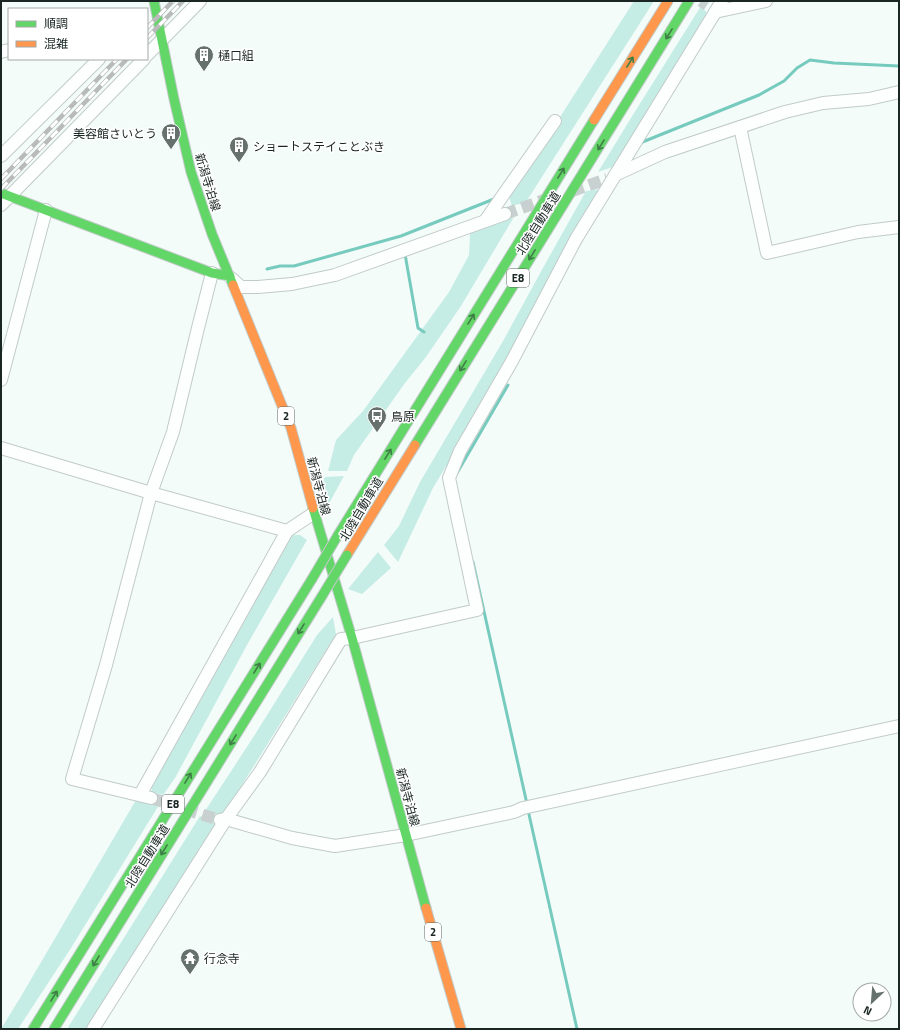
<svg xmlns="http://www.w3.org/2000/svg" width="900" height="1030" font-family="'Titillium Web','Noto Sans JP',sans-serif">
<style>
.green{fill:#c6ede5}
.lines{fill:none;stroke-linecap:round;stroke-linejoin:round}
.stream{stroke:#76cbbe;stroke-width:3}
.street-tunnel{stroke:#c8d1cf;stroke-width:12;stroke-dasharray:12 6;stroke-linecap:butt}
.street-casing{stroke:#c1cbc8;stroke-width:14}
.fast-casing{stroke:#c1cbc8;stroke-width:11}
.slow-casing{stroke:#c1cbc8;stroke-width:11}
.street{stroke:#fdfffe;stroke-width:12}
.fast{stroke:#63d668;stroke-width:9}
.slow{stroke:#ff974d;stroke-width:9}
.rail-casing{stroke:#b8bbba;stroke-width:4.5}
.rail{stroke:#fff;stroke-width:3;stroke-dasharray:9;stroke-linecap:butt}
.fast-bridge-casing{stroke:#c1cbc8;stroke-width:11;stroke-linecap:butt}
.fast-bridge{stroke:#63d668;stroke-width:9}
.oneway{stroke:#3e7e46}
.labels{text-anchor:middle;dominant-baseline:central;stroke-width:3;stroke-linejoin:round;paint-order:stroke}
.shield{fill:#fff;stroke:#5e6765;stroke-width:1}
.shield-label{font-size:11px;font-weight:bold;fill:#192623}
.poi-label{font-size:12px;fill:#192623;stroke:#fff;text-anchor:start}
.street-label{font-size:12px;fill:#192623;stroke:#fff}
</style>
<rect width="100%" height="100%" fill="#f4fcfa"/>
<!-- green -->
<g class="green">
<path d="M634 1H654L526 202 512 206 509 197Z"/>
<path d="M701 6 708 14 616 166 598 172 631 118Z"/>
<path d="M601 189 463 438 433 488 398 562 384 545 399 526 420 482 503 341 544 266 586 191Z"/>
<path d="M514 217 461 306 426 357 405 383 354 455 347 471H328L336 440 363 411 449 292 469 255 470 233Z"/>
<path d="M344 476 326 509 319 488 325 477Z"/>
<path d="M294 535H300L307 540 247 645 175 778 163 795 152 792 151 783 289 539Z"/>
<path d="M378 552 391 568 362 594 348 589Z"/>
<path d="M333 617 336 634 224 814 218 815 205 811 254 736 317 635Z"/>
<path d="M140 799 159 805 71 948 18 1029H1L20 998 136 800Z"/>
<path d="M200 816 214 822 215 831 88 1029H67Z"/>
</g>
<g class="lines">
<!-- stream -->
<g class="stream">
<path d="M640 143 759 95 784 81 797 68 810 60 834 63 899 66"/>
<path d="M405 254 418 328 424 332"/>
<path d="M267 269 280 266H294L401 236 494 199"/>
<path d="M457 473 508 385"/>
<path d="M473 562 527 804"/>
<path d="M528 810 577 1029"/>
</g>
<!-- street-tunnel -->
<g class="street-tunnel">
<path d="M701 1 707 5"/>
<path d="M572 191 607 179"/>
<path d="M505 214 544 200"/>
<path d="M151 798 219 820"/>
</g>
<!-- street casing -->
<g class="street-casing">
<g id="street">
<path d="M715 12 766 1"/>
<path d="M1 52 9 50"/>
<path d="M147 55 200 1"/>
<path d="M740 127 767 253 858 232 899 227"/>
<path d="M1 156 99 59"/>
<path d="M615 175 665 152 785 112 823 103 869 99 899 92"/>
<path d="M1 205 144 59"/>
<path d="M485 221 555 121"/>
<path d="M231 278 241 287H258L292 284 335 275 505 214"/>
<path d="M1 380 46 210"/>
<path d="M1 448 151 493 287 531 314 513"/>
<path d="M140 795 287 531"/>
<path d="M151 798 72 779 106 665 151 493 173 432 198 328 212 273"/>
<path d="M220 820 226 819 292 838 335 846 406 835 514 812 523 808 899 726"/>
<path d="M93 1029 226 819 260 772 341 639 352 638 477 610 449 478 460 451 512 361 576 239 722 1"/>
</g>
</g>
<!-- fast casing -->
<g class="fast-casing">
<g id="fast">
<path d="M154 1 174 99 191 172 212 234 233 285"/>
<path d="M1 193 212 273 230 276"/>
<path d="M415 445 689 1"/>
<path d="M313 508 352 638 426 908"/>
<path d="M338 535 594 120"/>
<path d="M33 1029 312 579"/>
<path d="M54 1029 322 596"/>
</g>
</g>
<!-- slow casing -->
<g class="slow-casing">
<g id="slow">
<path d="M594 120 668 1"/>
<path d="M233 285 291 428 313 508"/>
<path d="M347 555 415 445"/>
<path d="M426 908 461 1029"/>
</g>
</g>
<!-- street -->
<use href="#street" class="street"/>
<!-- fast -->
<use href="#fast" class="fast"/>
<!-- slow -->
<use href="#slow" class="slow"/>
<!-- rail casing -->
<g class="rail-casing">
<g id="rail">
<path d="M147 28 173 1"/>
<path d="M147 38 183 1"/>
<path d="M1 179 117 59"/>
<path d="M1 189 127 59"/>
</g>
</g>
<!-- rail -->
<use href="#rail" class="rail"/>
<!-- fast-bridge casing -->
<g class="fast-bridge-casing">
<g id="fast-bridge">
<path d="M312 579 338 535"/>
<path d="M322 596 347 555"/>
</g>
</g>
<!-- fast-bridge -->
<use href="#fast-bridge" class="fast-bridge"/>
</g>
<!-- one-way arrows -->
<defs><path id="oneway-shaft" d="M-6 0H5M1.5-3L5.5 0L1.5 3" fill="none" stroke-width="1.6" stroke-linecap="round" stroke-linejoin="round"/></defs>
<g class="oneway">
<use href="#oneway-shaft" transform="translate(669 34) rotate(122)"/>
<use href="#oneway-shaft" transform="translate(630 62) rotate(-58)"/>
<use href="#oneway-shaft" transform="translate(601 145) rotate(122)"/>
<use href="#oneway-shaft" transform="translate(561 173) rotate(-58)"/>
<use href="#oneway-shaft" transform="translate(532 255) rotate(122)"/>
<use href="#oneway-shaft" transform="translate(471 319) rotate(-58)"/>
<use href="#oneway-shaft" transform="translate(463 366) rotate(122)"/>
<use href="#oneway-shaft" transform="translate(388 454) rotate(-58)"/>
<use href="#oneway-shaft" transform="translate(301 629) rotate(122)"/>
<use href="#oneway-shaft" transform="translate(257 668) rotate(-58)"/>
<use href="#oneway-shaft" transform="translate(233 740) rotate(122)"/>
<use href="#oneway-shaft" transform="translate(188 778) rotate(-58)"/>
<use href="#oneway-shaft" transform="translate(164 850) rotate(122)"/>
<use href="#oneway-shaft" transform="translate(96 961) rotate(122)"/>
<use href="#oneway-shaft" transform="translate(54 996) rotate(-58)"/>
</g>
<!-- icons -->
<defs>
<g id="building-pin" transform="scale(1)"><path d="M0 17L-7.5 6A9.5 9.5 0 1 1 7.5 6Z" fill="#66716e" stroke="#fff"/><path d="M-4-6H4V6H1V3H-1V6H-4ZM-2.5-4.3h1.7v1.8h-1.7ZM.8-4.3h1.7v1.8H.8ZM-2.5-1h1.7V.8h-1.7ZM.8-1h1.7V.8H.8Z" fill="#fff"/></g>
<g id="bus-pin" transform="scale(1)"><path d="M0 17L-7.5 6A9.5 9.5 0 1 1 7.5 6Z" fill="#66716e" stroke="#fff"/><path d="M-5-6H5V4H4V6H2V4H-2V6H-4V4H-5ZM-3.5-4V0h7V-4ZM-3.5 1.2v1.5H-2V1.2ZM2 1.2v1.5H3.5V1.2Z" fill="#fff"/></g>
<g id="temple-pin" transform="scale(1)"><path d="M0 17L-7.5 6A9.5 9.5 0 1 1 7.5 6Z" fill="#66716e" stroke="#fff"/><path d="M0-6L5-2H3V0L6.5 2.5H4V6H1.5V3h-3V6H-4V2.5H-6.5L-3 0V-2H-5Z" fill="#fff"/></g>
</defs>
<g fill-rule="evenodd">
<use href="#building-pin" x="204" y="55"/>
<use href="#building-pin" x="171" y="133"/>
<use href="#building-pin" x="239" y="146"/>
<use href="#bus-pin" x="377" y="416"/>
<use href="#temple-pin" x="190" y="958"/>
</g>
<g class="labels">
<!-- shield labels -->
<g class="shield">
<rect x="507" y="269" width="22" height="18" rx="3"/>
<rect x="278" y="407" width="16" height="18" rx="3"/>
<rect x="162" y="795" width="22" height="18" rx="3"/>
<rect x="425" y="923" width="16" height="18" rx="3"/>
</g>
<g class="shield-label">
<text x="518" y="278">E8</text>
<text x="286" y="416">2</text>
<text x="173" y="804">E8</text>
<text x="433" y="932">2</text>
</g>
<!-- poi labels -->
<g class="poi-label">
<text x="218" y="55">樋口組</text>
<text x="157" y="133" text-anchor="end">美容館さいとう</text>
<text x="253" y="146">ショートステイことぶき</text>
<text x="391" y="416">鳥原</text>
<text x="204" y="958">行念寺</text>
</g>
<!-- street labels -->
<g class="street-label">
<text transform="translate(208 182) rotate(73)">新潟寺泊線</text>
<text transform="translate(538 223) rotate(-58)">北陸自動車道</text>
<text transform="translate(319 486) rotate(75)">新潟寺泊線</text>
<text transform="translate(361 509) rotate(-59)">北陸自動車道</text>
<text transform="translate(408 797) rotate(75)">新潟寺泊線</text>
<text transform="translate(147 856) rotate(-58)">北陸自動車道</text>
</g>
</g>
<!-- border -->
<rect width="900" height="1030" fill="none" stroke="#192623" stroke-width="4"/>
<!-- legend -->
<rect x="8" y="8" width="140" height="52" fill="#ffffff" stroke="#a3a8a7"/>
<rect x="16" y="21" width="20" height="6" fill="#63d668" stroke="#a3a8a7"/>
<text x="44" y="28" font-size="12" fill="#192623">順調</text>
<rect x="16" y="41" width="20" height="6" fill="#ff974d" stroke="#a3a8a7"/>
<text x="44" y="48" font-size="12" fill="#192623">混雑</text>
<!-- north arrow -->
<g transform="translate(872 1002) rotate(206)"><circle r="19" fill="#ffffff" stroke="#a3a8a7"/>
<path d="M0-3L7 15L0 10L-7 15Z" fill="#66716e"/>
<text y="-6" font-size="11" font-weight="bold" text-anchor="middle" fill="#192623">N</text>
</g>
</svg>
